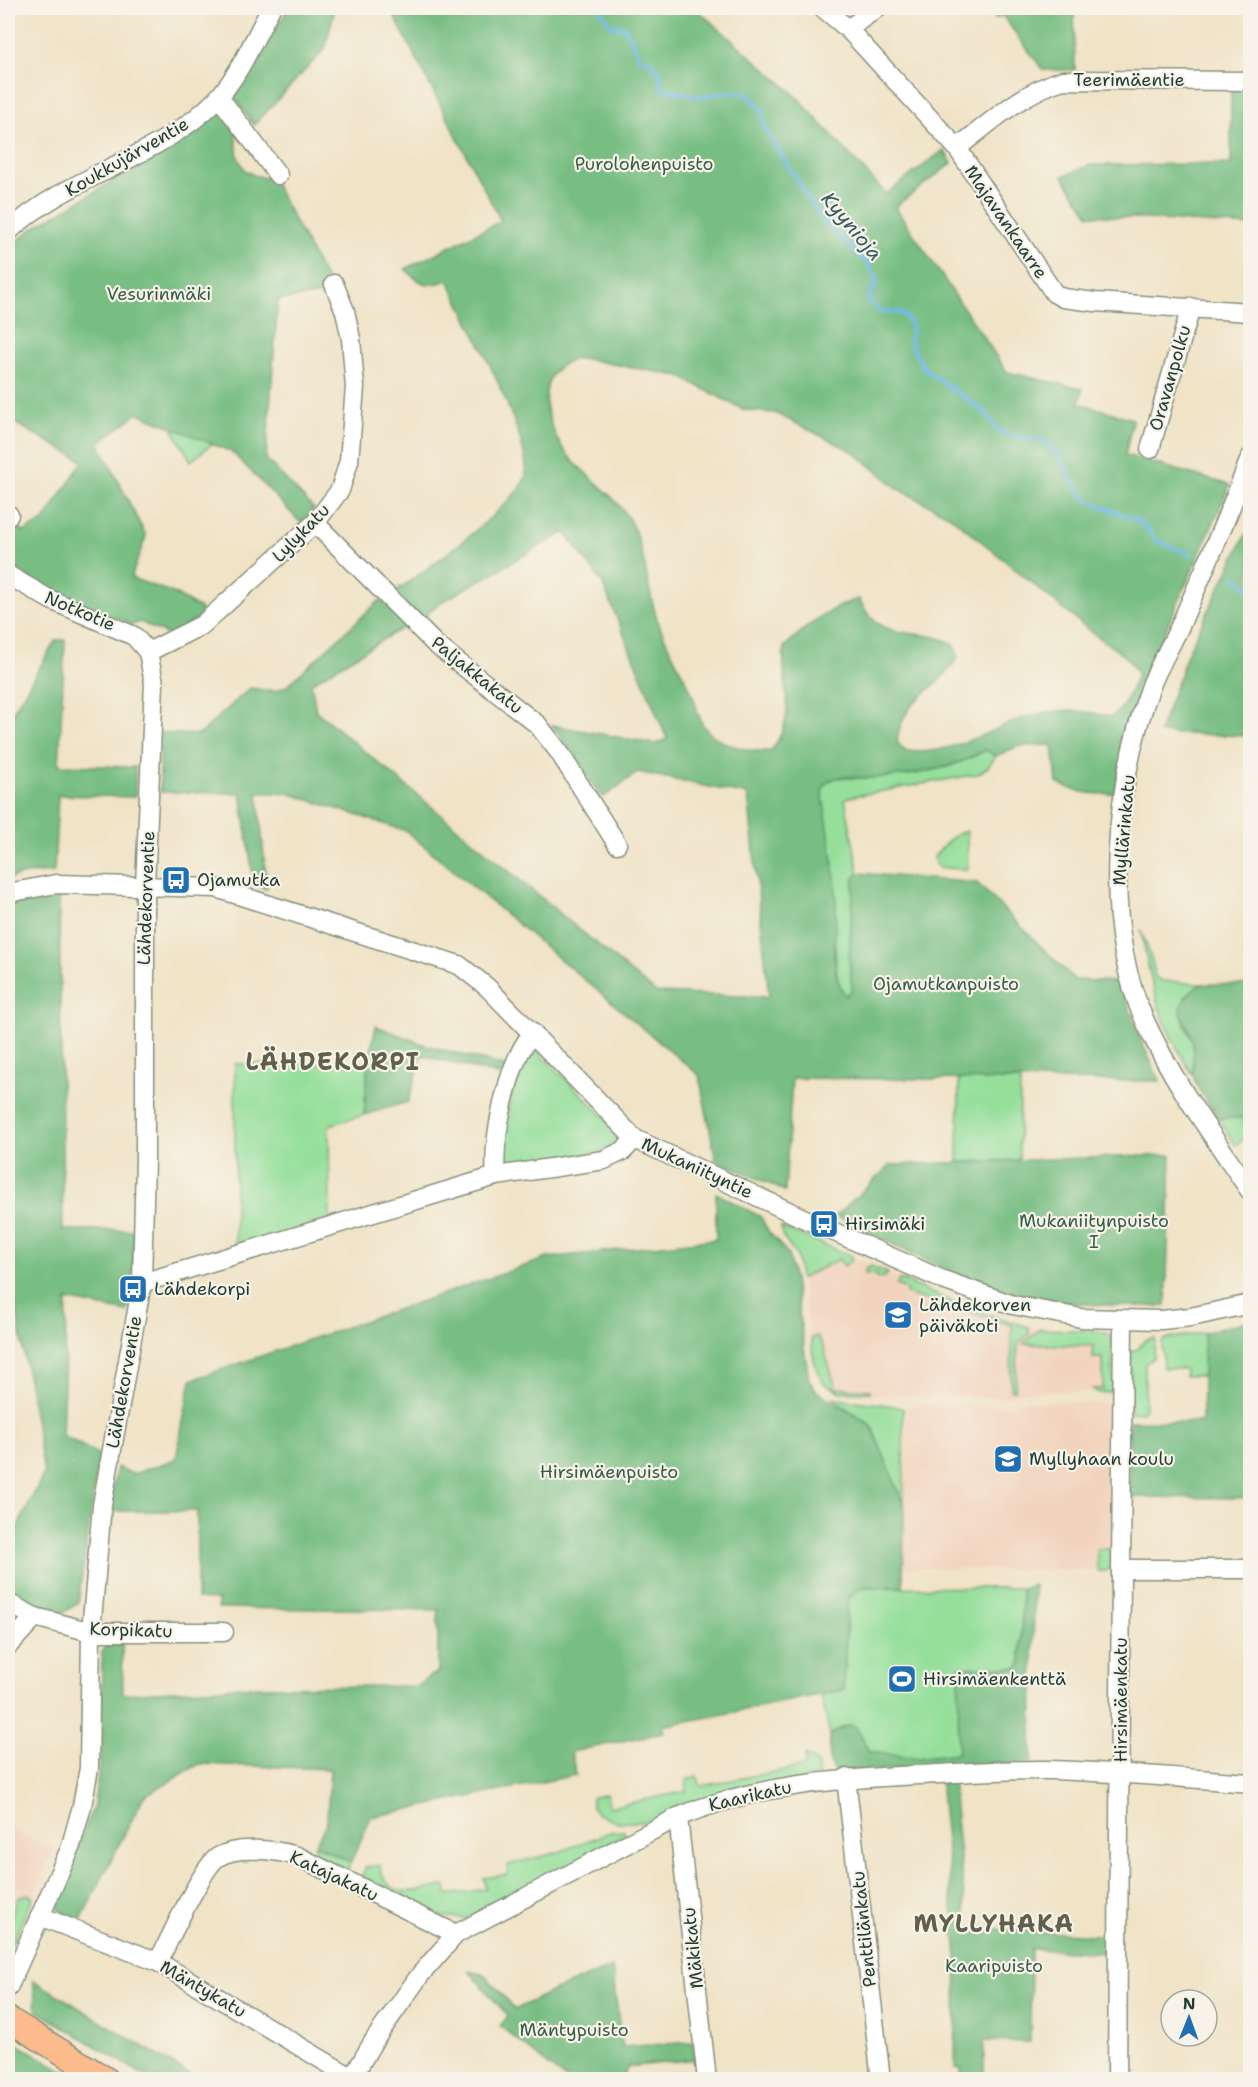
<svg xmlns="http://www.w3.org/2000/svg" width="1258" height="2087" font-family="'Shantell Sans',sans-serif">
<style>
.built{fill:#f2d4be}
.green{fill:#95df9b;stroke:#5a8e68;stroke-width:1.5}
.forest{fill:#78be83;stroke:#4c7e5c;stroke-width:1.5;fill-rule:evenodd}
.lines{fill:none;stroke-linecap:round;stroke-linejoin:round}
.stream{stroke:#6fb9e7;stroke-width:4}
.minor-casing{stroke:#88907d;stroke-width:21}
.major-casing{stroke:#88907d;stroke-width:27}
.minor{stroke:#fff;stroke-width:18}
.major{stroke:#fbbb8d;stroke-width:24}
.labels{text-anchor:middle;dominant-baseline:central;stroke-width:4.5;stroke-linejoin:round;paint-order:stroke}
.street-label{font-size:18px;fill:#1f3d34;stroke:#f7f3e8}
.park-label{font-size:18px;fill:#375d49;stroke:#f7f3e8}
.poi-label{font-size:18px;fill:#1f3d34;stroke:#f7f3e8;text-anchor:start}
.water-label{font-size:20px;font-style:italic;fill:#335c61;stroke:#f7f3e8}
.district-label{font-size:24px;font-weight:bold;letter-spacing:1.5px;fill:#60604d;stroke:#f7f3e8}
</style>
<rect width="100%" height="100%" fill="#f7f3e8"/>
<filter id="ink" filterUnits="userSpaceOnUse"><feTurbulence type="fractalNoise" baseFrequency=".0167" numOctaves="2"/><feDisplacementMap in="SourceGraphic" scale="12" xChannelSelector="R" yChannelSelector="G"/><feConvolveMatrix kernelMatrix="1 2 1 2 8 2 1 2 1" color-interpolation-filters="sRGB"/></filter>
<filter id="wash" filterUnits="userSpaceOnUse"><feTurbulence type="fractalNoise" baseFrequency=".008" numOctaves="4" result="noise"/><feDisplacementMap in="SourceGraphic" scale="24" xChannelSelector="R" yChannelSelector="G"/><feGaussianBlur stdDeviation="1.35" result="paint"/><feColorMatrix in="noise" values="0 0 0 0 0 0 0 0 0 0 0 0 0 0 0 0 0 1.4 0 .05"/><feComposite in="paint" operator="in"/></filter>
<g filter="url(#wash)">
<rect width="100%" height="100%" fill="#f0e3c6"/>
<!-- built -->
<g class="built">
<path d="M781 1227 961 1306 1040 1329 1106 1333 1113 1343V1392H1021L1009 1397 880 1395 840 1392 829 1388 818 1374 814 1361 797 1257 783 1237Z"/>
<path d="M1024 1401 1113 1404 1111 1567 1106 1571 903 1568 907 1409 917 1404 1011 1406Z"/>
<path d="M8 1827 54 1849 33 1897 27 1894 18 1898 8 1923Z"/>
</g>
<!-- green -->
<g class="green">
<path d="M175 428 213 443 191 461 173 430Z"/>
<path d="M986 750 996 756 988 767 978 774 849 797 845 800 859 873 854 878 849 958 852 989 846 997 838 985 822 790 827 782 836 778H871L948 767Z"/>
<path d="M967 831 968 869 939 868 935 864 934 857C944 846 951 834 967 831Z"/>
<path d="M1141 930C1147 949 1153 957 1155 977L1162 981 1200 984 1185 996 1184 1023 1193 1042V1075C1159 1023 1152 990 1141 930Z"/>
<path d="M531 1053H539L617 1129V1142L603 1151 526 1163 515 1164 501 1153 510 1099 526 1055Z"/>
<path d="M368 1063 364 1115 329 1125 330 1221 235 1249V1064Z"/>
<path d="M959 1079 1020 1080 1019 1160 958 1162Z"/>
<path d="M1219 1118H1248L1243 1122 1248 1136 1235 1145Z"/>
<path d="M781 1227 852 1256V1260L844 1266 839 1259 800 1279 797 1257 783 1237Z"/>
<path d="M870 1266 888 1273 885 1277 876 1278V1274H865V1270Z"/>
<path d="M900 1279 961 1306 1029 1327V1334L1018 1344 1015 1390H1011L1012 1325 906 1294V1289L896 1285Z"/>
<path d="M1040 1329 1101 1331 1112 1337 1113 1392 1099 1393 1093 1389H1103V1358H1093V1346L1023 1344Z"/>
<path d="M1204 1333 1203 1376H1185V1369L1163 1368 1162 1342 1165 1339Z"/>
<path d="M817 1336 823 1346 836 1388 870 1390V1392H840L823 1383 814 1361 811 1339Z"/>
<path d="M1155 1338 1154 1357 1145 1364V1409L1141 1412 1130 1413 1131 1351 1138 1349 1145 1340Z"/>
<path d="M832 1398C848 1402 895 1403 903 1409L904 1505 871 1425Z"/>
<path d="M1097 1549H1111V1567L1106 1571H1097Z"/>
<path d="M861 1587 1022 1588 1021 1664 1017 1668H960L959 1753 918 1758 869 1752 856 1727H843L830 1735 821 1694 844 1689 847 1600Z"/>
<path d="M805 1755 817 1762 819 1776 649 1822H618L606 1818 596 1813 592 1807V1798L606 1794 610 1807 687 1791 686 1780 697 1776 701 1786 805 1766Z"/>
<path d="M624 1831 626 1835 466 1919 439 1916 362 1878 365 1868 380 1865C386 1903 418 1890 445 1886L448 1895 486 1889 484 1878 508 1874 507 1865 559 1852 610 1832Z"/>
<path d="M315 1845 351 1862 347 1871 312 1854Z"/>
<path d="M27 1894 33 1897 8 1953V1923L18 1898Z"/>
</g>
<!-- forest -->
<g class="forest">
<path d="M288 8H335L325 49 254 125 233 95 258 61Z"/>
<path d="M390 8H695L792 92 886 194 944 150 952 163 895 207 1007 372 1083 389 1079 403 1133 419 1125 455 1230 485 1144 679 1127 736 1115 793C1093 795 1077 793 1057 783L1053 745 1019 746 996 756 986 750C951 770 909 777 868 778 858 779 846 775 836 778 828 779 826 784 822 790 827 824 834 858 836 892 839 926 825 967 846 996L852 989 849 958 854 878 859 873 977 883 1075 980 1120 982 1141 1041 1160 1081 792 1078 785 1191 716 1160 699 1075 406 831 288 793H258L267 889 254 884 241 793 160 792V733L199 735 250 688 276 691 287 686 380 600 410 627 406 631 402 628 311 683 316 711 656 993 769 997 748 795 638 772 604 797 601 796 552 725 656 744 667 739 602 582 565 532 438 604 421 620 394 592C419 576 523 500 526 474 531 439 466 316 448 280 425 288 423 285 405 269L501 221ZM575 359H585L679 376 744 410 775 413 852 451 899 489 950 516 986 545 1090 631 1127 658 1138 674 1123 706 1112 717C1090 712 1070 708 1047 712 998 720 957 758 905 751L897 742C903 694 937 694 958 657L954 644C918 625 880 646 859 599 827 608 808 625 784 647 780 690 800 712 771 751 750 753 713 744 702 723 696 711 695 697 688 685 677 663 665 642 657 619 647 589 646 555 633 527 620 499 592 481 572 460 546 431 528 373 575 359Z"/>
<path d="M988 8H1074L1075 70H1043L1002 15 996 19Z"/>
<path d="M1231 91H1250V226L1089 215 1063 176 1090 165 1231 164Z"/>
<path d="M214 113H220L235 130 238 158 245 170 253 175 272 179 333 293 278 300 266 459 314 509 301 523 232 452 138 413 99 443 146 536 131 578 173 593 202 610 198 618 170 636 140 622 132 625 43 587 8 564V522L24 532 44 521 83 461 8 419V248L33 228 166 150Z"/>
<path d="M1246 534 1250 535V736L1159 733 1187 654Z"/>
<path d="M56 640H65L59 765 135 767V797L58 795 54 872 24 874 8 879V720Z"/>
<path d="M59 893 63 1230H134L132 1295 127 1312 67 1300 62 1435 99 1455 78 1603 60 1615 8 1597V1547L44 1473 17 1313 8 1293V904Z"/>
<path d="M1200 984 1250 985V1118H1219C1211 1106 1194 1087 1193 1073 1192 1064 1195 1055 1193 1045 1189 1014 1164 1014 1200 984Z"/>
<path d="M376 1026 425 1045 508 1067 506 1077 422 1055 408 1102 364 1115 368 1063Z"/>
<path d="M1171 1155 1166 1306C1103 1307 1040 1304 981 1283 931 1265 884 1239 836 1216L890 1165Z"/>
<path d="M716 1193 761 1217 768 1231 788 1254 794 1280 809 1380 817 1392 871 1425 904 1505 903 1587H861L847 1600 844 1690 663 1726 664 1732 571 1752 576 1775 371 1817 351 1862 315 1845 327 1821 330 1769 199 1764 144 1796 80 1921 60 1912 57 1900 94 1805 102 1746V1651L106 1646 122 1643 123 1694 237 1687 415 1686 438 1672V1610L218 1608V1600L197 1599V1511H109L117 1467 133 1474 176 1459 191 1380 548 1258 716 1239Z"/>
<path d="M1250 1320V1498L1129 1497V1421L1202 1422 1204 1333Z"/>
<path d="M1034 1585 1032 1763 834 1772 829 1759 830 1735 850 1725 856 1727 869 1752 918 1758 958 1753 959 1667 1017 1668 1021 1664 1022 1588Z"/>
<path d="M940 1779H952L967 1927 1110 1936V1953L1031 1949 1030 2042 984 2041V2079H959L961 2069 955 2068 957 1956Z"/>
<path d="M612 1967 622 2047 693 2042 695 2059 628 2067 624 2074 615 2079H565L500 2026 508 2016 469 1971 485 1975 515 2010 548 1993Z"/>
<path d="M33 1980 197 2079H150L36 2010Z"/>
<path d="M8 2040 16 2043 77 2079H8Z"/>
</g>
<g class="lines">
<!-- stream -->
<g class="stream">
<path d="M600 8 611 26 625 27 640 60H650L661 75 659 83 664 89 702 97 725 92 746 93 762 109 764 127 820 217 869 265 877 281 868 299 878 311 903 313 912 326 910 342 917 357 927 371 986 413 998 430 1013 436 1045 441 1060 456 1069 477 1087 500 1141 522 1157 541 1191 555"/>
<path d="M1234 576 1250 589"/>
</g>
</g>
</g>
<g filter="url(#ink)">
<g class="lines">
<!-- minor casing -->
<g class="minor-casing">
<g id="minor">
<path d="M823 8 848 29 957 148 1054 293 1063 298 1095 302 1250 312"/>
<path d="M848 29 877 8"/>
<path d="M219 97 278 175"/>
<path d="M957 148C990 123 1022 92 1063 80L1250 81"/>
<path d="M8 232C68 175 161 158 217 99 240 74 255 37 271 8"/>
<path d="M1150 449 1191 307"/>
<path d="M1250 458C1229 515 1204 570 1180 626 1171 645 1160 664 1152 683 1115 782 1100 923 1145 1021 1173 1082 1213 1136 1250 1191"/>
<path d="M8 514 9 515"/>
<path d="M315 523 435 644 538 725 559 752 617 844"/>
<path d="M8 575 49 599 134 636 148 652 154 683 145 885V1159L142 1283 102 1505 91 1632 89 1768 82 1806 70 1849 8 1988"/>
<path d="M148 652 202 625 315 523 340 490 349 461 355 387 351 339 345 311 334 284"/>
<path d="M8 893 56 884 216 888 459 965 487 987 635 1139 805 1219 943 1280 1013 1305 1081 1318 1161 1320 1191 1317 1250 1304"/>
<path d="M496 1176C492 1139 508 1060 533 1033"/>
<path d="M142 1283 496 1176 604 1160 623 1151 635 1139"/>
<path d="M1121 1569H1250"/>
<path d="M8 1603 35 1617 91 1632H224"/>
<path d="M8 1646 35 1617"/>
<path d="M846 1778 881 2080"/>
<path d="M678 1817 707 2080"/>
<path d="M42 1917 158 1962 356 2080"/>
<path d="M158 1962C169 1941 202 1867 218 1857 237 1845 276 1850 297 1856L456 1934"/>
<path d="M352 2078 373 2042 420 1975 456 1934 678 1817C755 1785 836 1779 918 1775 962 1773 1007 1769 1050 1770 1117 1772 1184 1778 1250 1783"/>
<path d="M1117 2080 1123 1320"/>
</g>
</g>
<!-- major casing -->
<g class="major-casing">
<path id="major" d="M8 2019 107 2080"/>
</g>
<!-- minor -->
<use href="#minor" class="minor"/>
<!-- major -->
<use href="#major" class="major"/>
</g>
</g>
<!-- icons -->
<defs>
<g id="bus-square" transform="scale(1.5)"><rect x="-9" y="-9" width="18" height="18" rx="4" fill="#1f6fb2" stroke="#f7f3e8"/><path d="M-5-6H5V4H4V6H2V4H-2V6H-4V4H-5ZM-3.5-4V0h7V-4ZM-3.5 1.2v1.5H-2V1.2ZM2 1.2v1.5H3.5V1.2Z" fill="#fff"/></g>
<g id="school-square" transform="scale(1.5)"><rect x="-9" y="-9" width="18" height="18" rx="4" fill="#1f6fb2" stroke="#f7f3e8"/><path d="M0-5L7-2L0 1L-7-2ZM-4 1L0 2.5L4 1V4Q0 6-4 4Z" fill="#fff"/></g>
<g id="stadium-square" transform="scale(1.5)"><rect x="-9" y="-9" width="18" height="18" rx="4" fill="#1f6fb2" stroke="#f7f3e8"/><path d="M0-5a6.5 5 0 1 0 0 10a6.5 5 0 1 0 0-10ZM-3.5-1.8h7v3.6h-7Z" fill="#fff"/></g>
</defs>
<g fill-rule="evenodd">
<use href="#bus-square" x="176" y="880"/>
<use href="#bus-square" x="824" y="1224"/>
<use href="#bus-square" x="133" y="1289"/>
<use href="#school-square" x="898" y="1315"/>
<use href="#school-square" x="1008" y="1459"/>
<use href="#stadium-square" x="902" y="1679"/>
</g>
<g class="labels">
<!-- street labels -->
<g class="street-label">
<text x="1129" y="80">Teerimäentie</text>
<text transform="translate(127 157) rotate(-30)">Koukkujärventie</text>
<text transform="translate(1006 222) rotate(56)">Majavankaarre</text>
<text transform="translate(1170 378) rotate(-74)">Oravanpolku</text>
<text transform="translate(301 533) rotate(-46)">Lylykatu</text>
<text transform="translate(80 611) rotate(23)">Notkotie</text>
<text transform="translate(477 675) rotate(39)">Paljakkakatu</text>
<text transform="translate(1124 830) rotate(-85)">Myllärinkatu</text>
<text transform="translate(146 898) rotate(-88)">Lähdekorventie</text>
<text transform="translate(697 1168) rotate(25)">Mukaniityntie</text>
<text transform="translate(124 1382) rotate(-80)">Lähdekorventie</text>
<text transform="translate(131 1630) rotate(2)">Korpikatu</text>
<text transform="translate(1121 1700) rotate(-90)">Hirsimäenkatu</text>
<text transform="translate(750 1796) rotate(-13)">Kaarikatu</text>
<text transform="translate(334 1876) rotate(25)">Katajakatu</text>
<text transform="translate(864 1929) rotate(-96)">Penttilänkatu</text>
<text transform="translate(693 1948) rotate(-96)">Mäkikatu</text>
<text transform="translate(203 1989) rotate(30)">Mäntykatu</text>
</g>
<!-- park labels -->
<g class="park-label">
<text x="644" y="164">Purolohenpuisto</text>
<text x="159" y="294">Vesurinmäki</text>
<text x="946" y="984">Ojamutkanpuisto</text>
<text x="1094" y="1221">Mukaniitynpuisto<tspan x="1094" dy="21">I</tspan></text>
<text x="609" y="1472">Hirsimäenpuisto</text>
<text x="994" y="1966">Kaaripuisto</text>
<text x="574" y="2030">Mäntypuisto</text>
</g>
<!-- poi labels -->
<g class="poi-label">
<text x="197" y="880">Ojamutka</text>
<text x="845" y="1224">Hirsimäki</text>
<text x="154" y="1289">Lähdekorpi</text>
<text x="919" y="1305">Lähdekorven<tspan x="919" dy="21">päiväkoti</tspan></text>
<text x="1029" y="1459">Myllyhaan koulu</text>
<text x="923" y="1679">Hirsimäenkenttä</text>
</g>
<!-- water labels -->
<g class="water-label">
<text transform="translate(852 226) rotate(50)">Kyynioja</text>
</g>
<!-- district labels -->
<g class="district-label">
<text x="333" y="1062">LÄHDEKORPI</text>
<text x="994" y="1924">MYLLYHAKA</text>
</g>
</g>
<!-- margin -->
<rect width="1258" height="2087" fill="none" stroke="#f7f3e8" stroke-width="30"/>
<!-- north arrow -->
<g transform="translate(1189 2018) rotate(1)"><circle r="28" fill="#f7f3e8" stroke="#a1aaa0" stroke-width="1.5"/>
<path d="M0-4.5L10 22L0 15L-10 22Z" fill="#1f6fb2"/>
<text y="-9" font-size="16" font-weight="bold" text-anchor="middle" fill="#1f3d34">N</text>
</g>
</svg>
